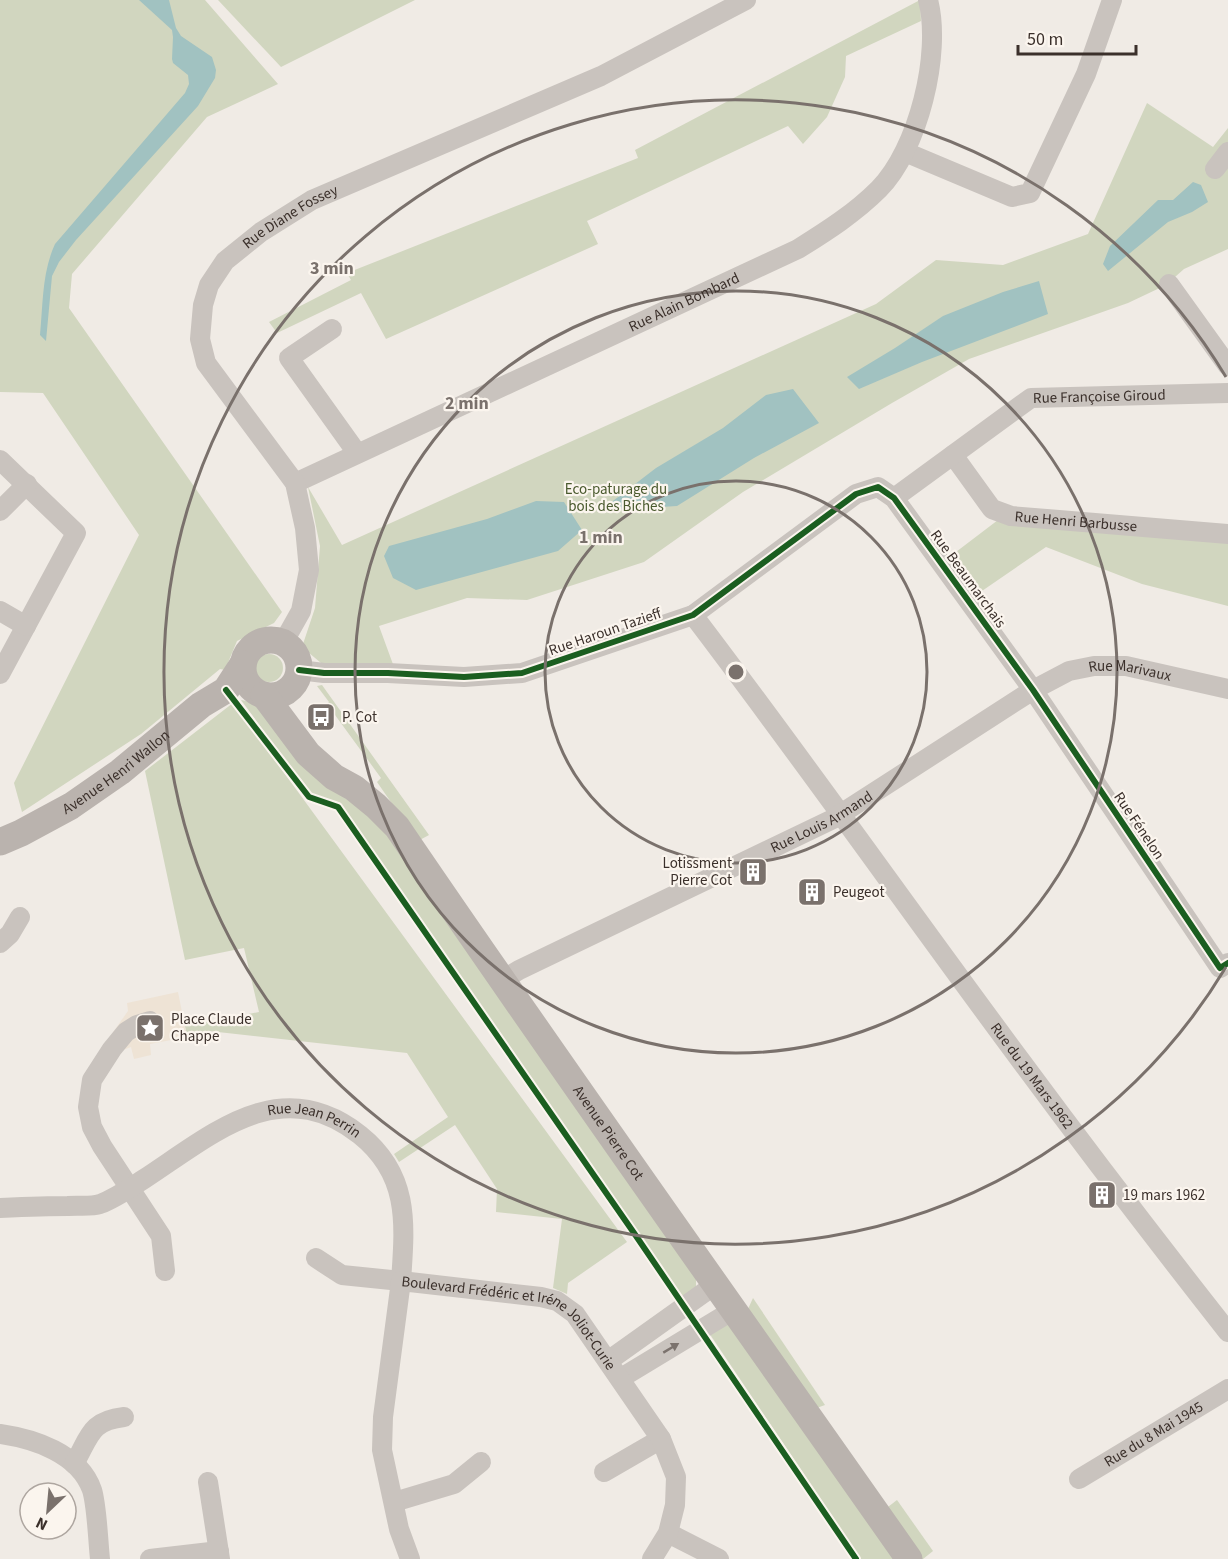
<svg xmlns="http://www.w3.org/2000/svg" width="1228" height="1559" font-family="'Source Sans 3',sans-serif">
<style>
.green{fill:#d1d6bf}
.plaza{fill:#eee3d5}
.water{fill:#a1c2c1}
.lines{fill:none;stroke-linecap:round;stroke-linejoin:round}
.street{stroke:#c9c3be;stroke-width:20}
.secondary{stroke:#bab3ae;stroke-width:27}
.cycleway-casing{stroke:#fbf5ee;stroke-width:10}
.cycleway{stroke:#1b5e20;stroke-width:6}
.oneway{fill:#7b726d}
.ring{fill:none;stroke:#7a716c;stroke-width:3}
.labels{text-anchor:middle;dominant-baseline:central;stroke-width:4.5;stroke-linejoin:round;paint-order:stroke}
.street-label{font-size:15px;fill:#3b302b;stroke:#fbf5ee}
.park-label{font-size:15px;fill:#4a5a2e;stroke:#fbf5ee}
.poi-label{font-size:15px;fill:#3b302b;stroke:#fbf5ee;text-anchor:start}
.centre{fill:#7a716c;stroke:#fbf5ee;stroke-width:3}
.ring-label{font-size:18px;text-anchor:middle;font-weight:bold;fill:#7a716c;stroke:#fbf5ee;stroke-width:4.5;stroke-linejoin:round;paint-order:stroke}
</style>
<rect width="100%" height="100%" fill="#f0ebe5"/>
<!-- green -->
<g class="green">
<path d="M0 0H205L278 84 207 117 72 274 69 308 282 612 274 623 237 641 225 670 220 669 141 734 22 812 14 783 139 535 43 393 0 392Z"/>
<path d="M218 0H415L281 67Z"/>
<path d="M920 0 921 21 846 56 845 77 827 117 803 144 788 126 587 221 598 244 386 339 361 293 277 333 269 322 351 280 347 273 638 158 635 150Z"/>
<path d="M1147 103 1213 147 1228 128V249L1184 269 1166 285 1128 303 969 359 892 403 743 492 644 562 527 600 467 598 379 626 394 667 321 663 302 647 315 608 320 546 308 487 342 545 876 304 936 260 1003 265 1088 234Z"/>
<path d="M998 520 1228 543V606L1142 584 1046 547 979 593 952 555Z"/>
<circle cx="269" cy="668" r="14"/>
<path d="M322 685 429 835 418 841 377 782 381 778 327 704 329 702 317 686Z"/>
<path d="M241 700 258 703 379 819 696 1271V1287L685 1300 338 802 314 795 308 791Z"/>
<path d="M233 703 627 1242 568 1283 567 1294 553 1288 562 1219 496 1212 497 1189 455 1125 399 1162 394 1154 448 1117 407 1053 209 1031 187 1037 185 1026 259 1012 244 948 185 960 145 771Z"/>
<path d="M753 1298 825 1405 814 1409 748 1309Z"/>
<path d="M725 1324 735 1328 896 1559H861L707 1330Z"/>
<path d="M897 1500 933 1551 923 1559H918L884 1510Z"/>
</g>
<!-- plaza -->
<path class="plaza" d="M178 992 187 1037 150 1044 151 1055 134 1059 131 1047 123 1050 109 1038 128 1011 127 1003Z"/>
<!-- water -->
<g class="water">
<path d="M139 0H169L176 28 181 36 212 57 216 70 215 78 198 106 76 240 59 262 52 276 46 341 40 335C43 304 42 272 55 244L185 93 189 84 188 75 173 63 172 59 173 37 172 30Z"/>
<path d="M1193 182 1201 185 1208 202 1192 212 1168 222 1108 271 1103 264 1110 246 1158 200H1173Z"/>
<path d="M1039 281 1048 314 922 362 859 389 847 377 895 348 943 316 1003 292Z"/>
<path d="M793 389 819 423 754 458 677 506 613 510 609 504 656 468 723 428 766 395Z"/>
<path d="M536 501 564 502 582 530 558 551 416 590 393 578 384 556 389 546 487 519Z"/>
</g>
<g class="lines">
<!-- street -->
<g class="street">
<path d="M905 152 1012 197 1030 193 1086 74 1112 0"/>
<path d="M1215 169 1228 152"/>
<path d="M1169 284 1228 366"/>
<path d="M332 329 289 358 357 453"/>
<path id="s1" d="M953 455 992 509 1011 516 1228 534"/>
<path d="M0 460 76 533 0 674"/>
<path id="s2" d="M295 483 798 249C827 231 855 213 879 189 918 150 942 53 928 0"/>
<path id="s3" d="M894 498 1031 398 1228 393"/>
<path d="M0 511 27 484"/>
<path d="M0 611 26 626"/>
<path id="s4" d="M693 615C805 762 911 913 1021 1061 1089 1153 1158 1243 1228 1332"/>
<path id="s5" d="M283 643 301 611 309 570 305 528 295 483 206 363 200 339 203 305 209 285 225 261 261 232 312 200 601 76 746 0"/>
<path d="M299 670 324 673H388L464 677 522 673 693 615 856 494 878 487 894 498 1033 690 1220 968 1228 963"/>
<path d="M0 943 10 934 20 917"/>
<path id="s6" d="M501 981 519 970 833 819 1033 690 1069 671 1094 666H1126L1228 689"/>
<path d="M150 1021 137 1025 126 1032 112 1049 92 1080 88 1107 92 1127 102 1146 161 1236 165 1271"/>
<path id="s7" d="M0 1208C23 1207 46 1206 68 1206 78 1205 91 1207 100 1204 116 1198 130 1188 144 1179 213 1134 280 1072 360 1135 410 1175 405 1224 401 1281L342 1275 316 1258"/>
<path d="M608 1361 716 1284"/>
<path d="M621 1378 735 1309"/>
<path d="M0 1434C34 1439 79 1453 92 1490 97 1506 98 1541 100 1559"/>
<path d="M74 1464C90 1437 89 1421 124 1417"/>
<path d="M604 1472 661 1439"/>
<path id="s8" d="M1079 1479 1228 1389"/>
<path d="M208 1482 220 1559"/>
<path d="M394 1502 454 1484 481 1462"/>
<path d="M668 1533 719 1559"/>
<path d="M150 1559 219 1551"/>
<path id="s9" d="M410 1559 399 1529 382 1450 383 1417 401 1281 541 1297 557 1301 575 1314 661 1439 676 1477 675 1505 668 1533 652 1559"/>
</g>
<!-- secondary -->
<g class="secondary">
<circle cx="271" cy="668" r="28"/>
<path id="s10" d="M264 695 308 754 334 777 354 788 376 806 397 827C564 1073 738 1315 909 1559"/>
<path id="s11" d="M0 842 21 833 71 806 120 772 201 705 226 690 243 664"/>
</g>
<!-- cycleway casing -->
<g class="cycleway-casing">
<g id="cycleway">
<path d="M299 670 324 673H388L464 677 522 673 693 615 856 494 878 487 894 498 1033 690 1220 968 1228 963"/>
<path d="M226 690 309 797 338 807 634 1233 856 1559"/>
</g>
</g>
<!-- cycleway -->
<use href="#cycleway" class="cycleway"/>
</g>
<!-- one-way arrows -->
<defs><path id="oneway-solid" d="M-6-.8H1V-3.2L6.5 0L1 3.2V.8H-6Z" transform="scale(1.5)"/></defs>
<use class="oneway" href="#oneway-solid" transform="translate(671 1348) rotate(-31)"/>
<!-- distance rings -->
<g class="ring">
<circle cx="736" cy="672" r="191"/>
<circle cx="736" cy="672" r="381"/>
<path d="M1226 967A572 572 0 1 1 1226 377"/>
</g>
<!-- icons -->
<defs>
<g id="bus-square" transform="scale(1.5)"><rect x="-9" y="-9" width="18" height="18" rx="4" fill="#7a716c" stroke="#fbf5ee"/><path d="M-5-6H5V4H4V6H2V4H-2V6H-4V4H-5ZM-3.5-4V0h7V-4ZM-3.5 1.2v1.5H-2V1.2ZM2 1.2v1.5H3.5V1.2Z" fill="#fff"/></g>
<g id="building-square" transform="scale(1.5)"><rect x="-9" y="-9" width="18" height="18" rx="4" fill="#7a716c" stroke="#fbf5ee"/><path d="M-4-6H4V6H1V3H-1V6H-4ZM-2.5-4.3h1.7v1.8h-1.7ZM.8-4.3h1.7v1.8H.8ZM-2.5-1h1.7V.8h-1.7ZM.8-1h1.7V.8H.8Z" fill="#fff"/></g>
<g id="sight-square" transform="scale(1.5)"><rect x="-9" y="-9" width="18" height="18" rx="4" fill="#7a716c" stroke="#fbf5ee"/><path d="M0-6L1.8-2.2L6-1.7L2.9 1.2L3.7 5.4L0 3.3L-3.7 5.4L-2.9 1.2L-6-1.7L-1.8-2.2Z" fill="#fff"/></g>
</defs>
<g fill-rule="evenodd">
<use href="#bus-square" x="321" y="717"/>
<use href="#building-square" x="753" y="872"/>
<use href="#building-square" x="812" y="892"/>
<use href="#sight-square" x="150" y="1028"/>
<use href="#building-square" x="1102" y="1195"/>
</g>
<g class="labels">
<!-- street labels -->
<g class="street-label">
<text stroke="none"><textPath href="#s5" startOffset="504">Rue Diane Fossey</textPath></text>
<text stroke="none"><textPath href="#s2" startOffset="429">Rue Alain Bombard</textPath></text>
<text stroke="none"><textPath href="#s3" startOffset="238">Rue Françoise Giroud</textPath></text>
<text stroke="none"><textPath href="#s1" startOffset="152">Rue Henri Barbusse</textPath></text>
<text transform="translate(968 579) rotate(54)">Rue Beaumarchais</text>
<text transform="translate(605 632) rotate(-19)">Rue Haroun Tazieff</text>
<text stroke="none"><textPath href="#s6" startOffset="710">Rue Marivaux</textPath></text>
<text stroke="none"><textPath href="#s11" startOffset="136">Avenue Henri Wallon</textPath></text>
<text stroke="none"><textPath href="#s6" startOffset="358">Rue Louis Armand</textPath></text>
<text transform="translate(1139 826) rotate(56)">Rue Fénelon</text>
<text stroke="none"><textPath href="#s4" startOffset="572">Rue du 19 Mars 1962</textPath></text>
<text stroke="none"><textPath href="#s7" startOffset="342">Rue Jean Perrin</textPath></text>
<text stroke="none"><textPath href="#s10" startOffset="561">Avenue Pierre Cot</textPath></text>
<text stroke="none"><textPath href="#s9" startOffset="406">Boulevard Frédéric et Iréne Joliot-Curie</textPath></text>
<text stroke="none"><textPath href="#s8" startOffset="87">Rue du 8 Mai 1945</textPath></text>
</g>
<!-- park labels -->
<g class="park-label">
<text x="616" y="489">Eco-paturage du<tspan x="616" dy="17">bois des Biches</tspan></text>
</g>
<!-- poi labels -->
<g class="poi-label">
<text x="342" y="717">P. Cot</text>
<text x="732" y="863" text-anchor="end">Lotissment<tspan x="732" dy="17">Pierre Cot</tspan></text>
<text x="833" y="892">Peugeot</text>
<text x="171" y="1019">Place Claude<tspan x="171" dy="17">Chappe</tspan></text>
<text x="1123" y="1195">19 mars 1962</text>
</g>
</g>
<circle cx="736" cy="672" r="9" class="centre"/>
<g class="ring-label">
<text x="332" y="274">3 min</text>
<text x="467" y="409">2 min</text>
<text x="601" y="543">1 min</text>
</g>
<!-- north arrow -->
<g transform="translate(48 1511) rotate(206)"><circle r="28" fill="#fbf5ee" stroke="#aea6a0" stroke-width="1.5"/>
<path d="M0-4.5L10 22L0 15L-10 22Z" fill="#7a716c"/>
<text y="-9" font-size="16" font-weight="bold" text-anchor="middle" fill="#3b302b">N</text>
</g>
<!-- scale -->
<path d="M1018 45v9h118v-9" fill="none" stroke="#3b302b" stroke-width="3"/>
<text x="1027" y="45" font-size="18" fill="#3b302b" stroke="#fbf5ee" stroke-width="4.5" paint-order="stroke">50 m</text>
</svg>
